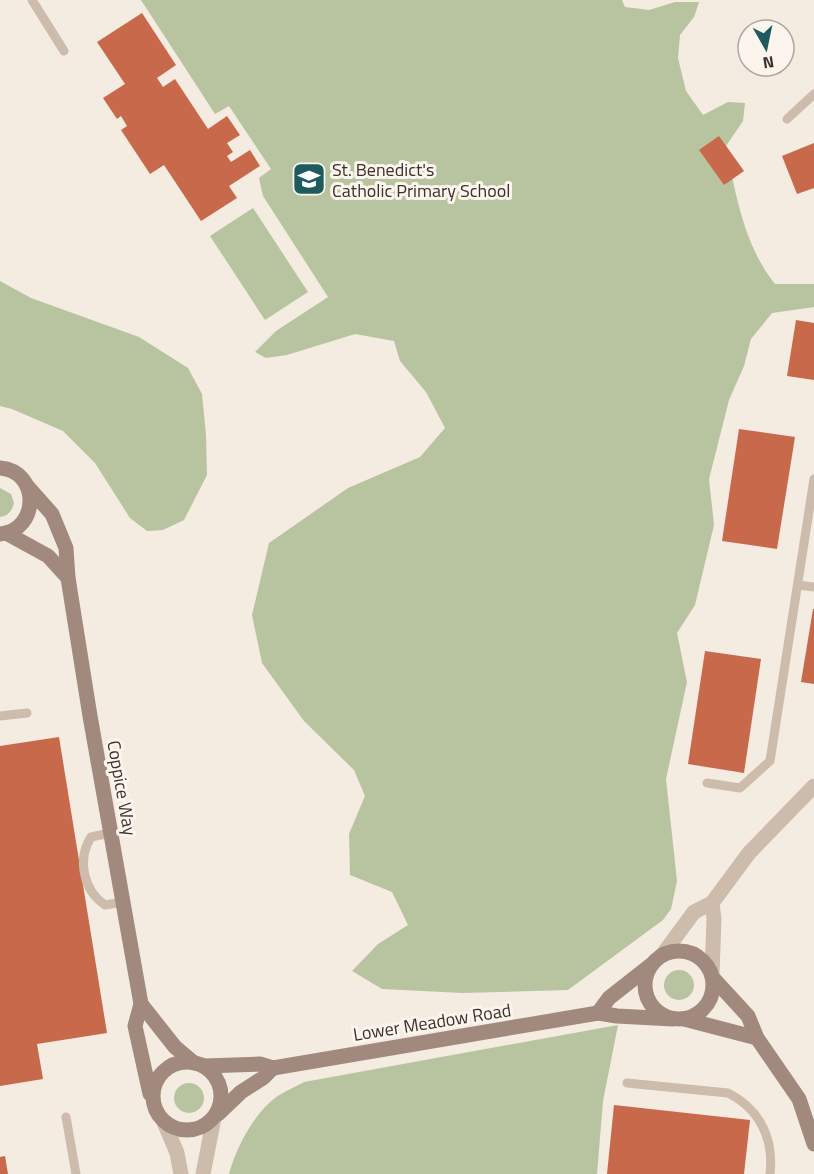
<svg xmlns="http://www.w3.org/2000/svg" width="814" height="1174" font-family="'Titillium Web',sans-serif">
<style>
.green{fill:#b8c4a0}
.building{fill:#c8694b}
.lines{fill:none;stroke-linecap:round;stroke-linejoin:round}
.lane{stroke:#cdbbac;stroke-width:9}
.street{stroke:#cdbbac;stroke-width:15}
.secondary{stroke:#a18a7d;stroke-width:15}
.labels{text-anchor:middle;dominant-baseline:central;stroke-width:6;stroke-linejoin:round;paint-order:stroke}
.poi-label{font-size:18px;fill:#3b302b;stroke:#fbf5ee;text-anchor:start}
.street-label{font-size:18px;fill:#3b302b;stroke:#fbf5ee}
</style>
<rect width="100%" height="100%" fill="#f4ebe1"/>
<!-- green -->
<g class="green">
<path d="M141 0H622L625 7 649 10 675 2H699L694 17 680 35 678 58 686 91 703 115 728 102 745 103 743 121 726 146C735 192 744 246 775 284H814V307L772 313 751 339 744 366 729 400 709 479 714 525 695 605 677 633 687 682 666 779 677 881 671 909 663 920 568 990 462 993 382 989 352 971 378 944 408 925 392 892 350 875 349 834 365 796 354 770 304 721 262 663 252 615 269 543 348 488 420 457 445 428 426 392 400 361 394 341 355 334 287 355 266 358 255 352 276 331 328 297 263 196 259 178 271 169 229 106 215 114Z"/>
<path d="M253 208 308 292 265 320 210 236Z"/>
<path d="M0 281 31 298 139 337 188 368 202 394 206 435 207 475 184 520 163 530 147 531 130 518 95 463 63 431 12 409 0 406Z"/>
<path d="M0 488 11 494 14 503C12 511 8 516 0 517Z"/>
<circle cx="679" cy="985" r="15"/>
<path d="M618 1025 603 1101 597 1174H229C236 1148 253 1115 275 1098 283 1092 295 1087 304 1082Z"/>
<circle cx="189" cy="1098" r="15"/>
</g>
<!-- building -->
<g class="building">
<path d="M142 13 176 65 157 78 163 87 175 79 208 129 227 116 240 135 227 143 233 152 227 156 231 162 250 150 260 166 229 186 237 198 201 221 164 165 150 174 121 130 127 126 121 116 117 119 103 98 125 84 97 42Z"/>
<path d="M719 136 744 171 724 185 699 150Z"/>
<path d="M814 143V188L797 194 782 156Z"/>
<path d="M796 320 814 323V380L787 376Z"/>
<path d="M739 429 795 437 777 549 722 541Z"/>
<path d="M813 609H814V684L801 682Z"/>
<path d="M705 651 761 659 744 773 688 764Z"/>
<path d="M59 737 107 1033 37 1044 43 1079 0 1086V746Z"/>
<path d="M614 1105 750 1120 744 1174H607Z"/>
<path d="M5 1156 8 1174H0V1157Z"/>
</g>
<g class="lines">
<!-- lane -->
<g class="lane">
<path d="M32 0 64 51"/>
<path d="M787 119 814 94"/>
<path d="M798 585 814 587"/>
<path d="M0 716 27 713"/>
<path d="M707 783 740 788 770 761 814 479"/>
<path d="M110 833 91 837C77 859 83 890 105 905L123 902"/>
<path d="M627 1083 728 1093C760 1109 774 1139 770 1174"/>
<path d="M66 1117 76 1174"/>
</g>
<!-- street -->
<g class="street">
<path d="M663 954 694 912 712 903 749 853 814 786"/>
<path d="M712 974 714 919 712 903"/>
<path d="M164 1122 177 1153 181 1174"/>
<path d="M203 1174 214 1118"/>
</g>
<!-- secondary -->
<g class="secondary">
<path d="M0 468C40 471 40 530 0 534"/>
<path d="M28 487 52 514 66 548 68 578 90 716 141 1004 175 1047 194 1063"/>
<path d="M6 533 48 556 68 578"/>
<circle cx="679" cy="985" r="34"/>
<path d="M713 978 748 1016 757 1038 799 1099 814 1144"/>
<path d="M141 1004 135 1026 150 1094"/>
<path d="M598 1013 609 998 651 965"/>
<path d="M684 1019 757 1038"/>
<circle cx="187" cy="1096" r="34"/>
<path d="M204 1066 260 1064 273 1068 598 1013 617 1016 673 1019"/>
<path d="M218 1114 241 1092 263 1078 273 1068"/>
</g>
</g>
<!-- icons -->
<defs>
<g id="school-square" transform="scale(1.725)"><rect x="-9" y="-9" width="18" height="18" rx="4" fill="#1f5a5e" stroke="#fbf5ee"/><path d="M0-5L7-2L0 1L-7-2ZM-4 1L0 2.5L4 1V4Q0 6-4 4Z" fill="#fff"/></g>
</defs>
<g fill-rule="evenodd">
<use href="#school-square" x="309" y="179"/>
</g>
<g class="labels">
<!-- poi labels -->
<g class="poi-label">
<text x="332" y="169">St. Benedict's<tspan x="332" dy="21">Catholic Primary School</tspan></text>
</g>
<!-- street labels -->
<g class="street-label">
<text transform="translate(122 788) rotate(80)">Coppice Way</text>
<text transform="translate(432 1022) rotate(-9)">Lower Meadow Road</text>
</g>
</g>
<!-- north arrow -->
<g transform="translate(766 48) rotate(171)"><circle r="28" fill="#fbf5ee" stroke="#aea6a0" stroke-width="1.5"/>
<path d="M0-4.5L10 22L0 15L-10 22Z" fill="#1f5a5e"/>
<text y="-9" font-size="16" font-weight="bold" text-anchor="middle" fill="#3b302b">N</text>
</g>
</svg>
